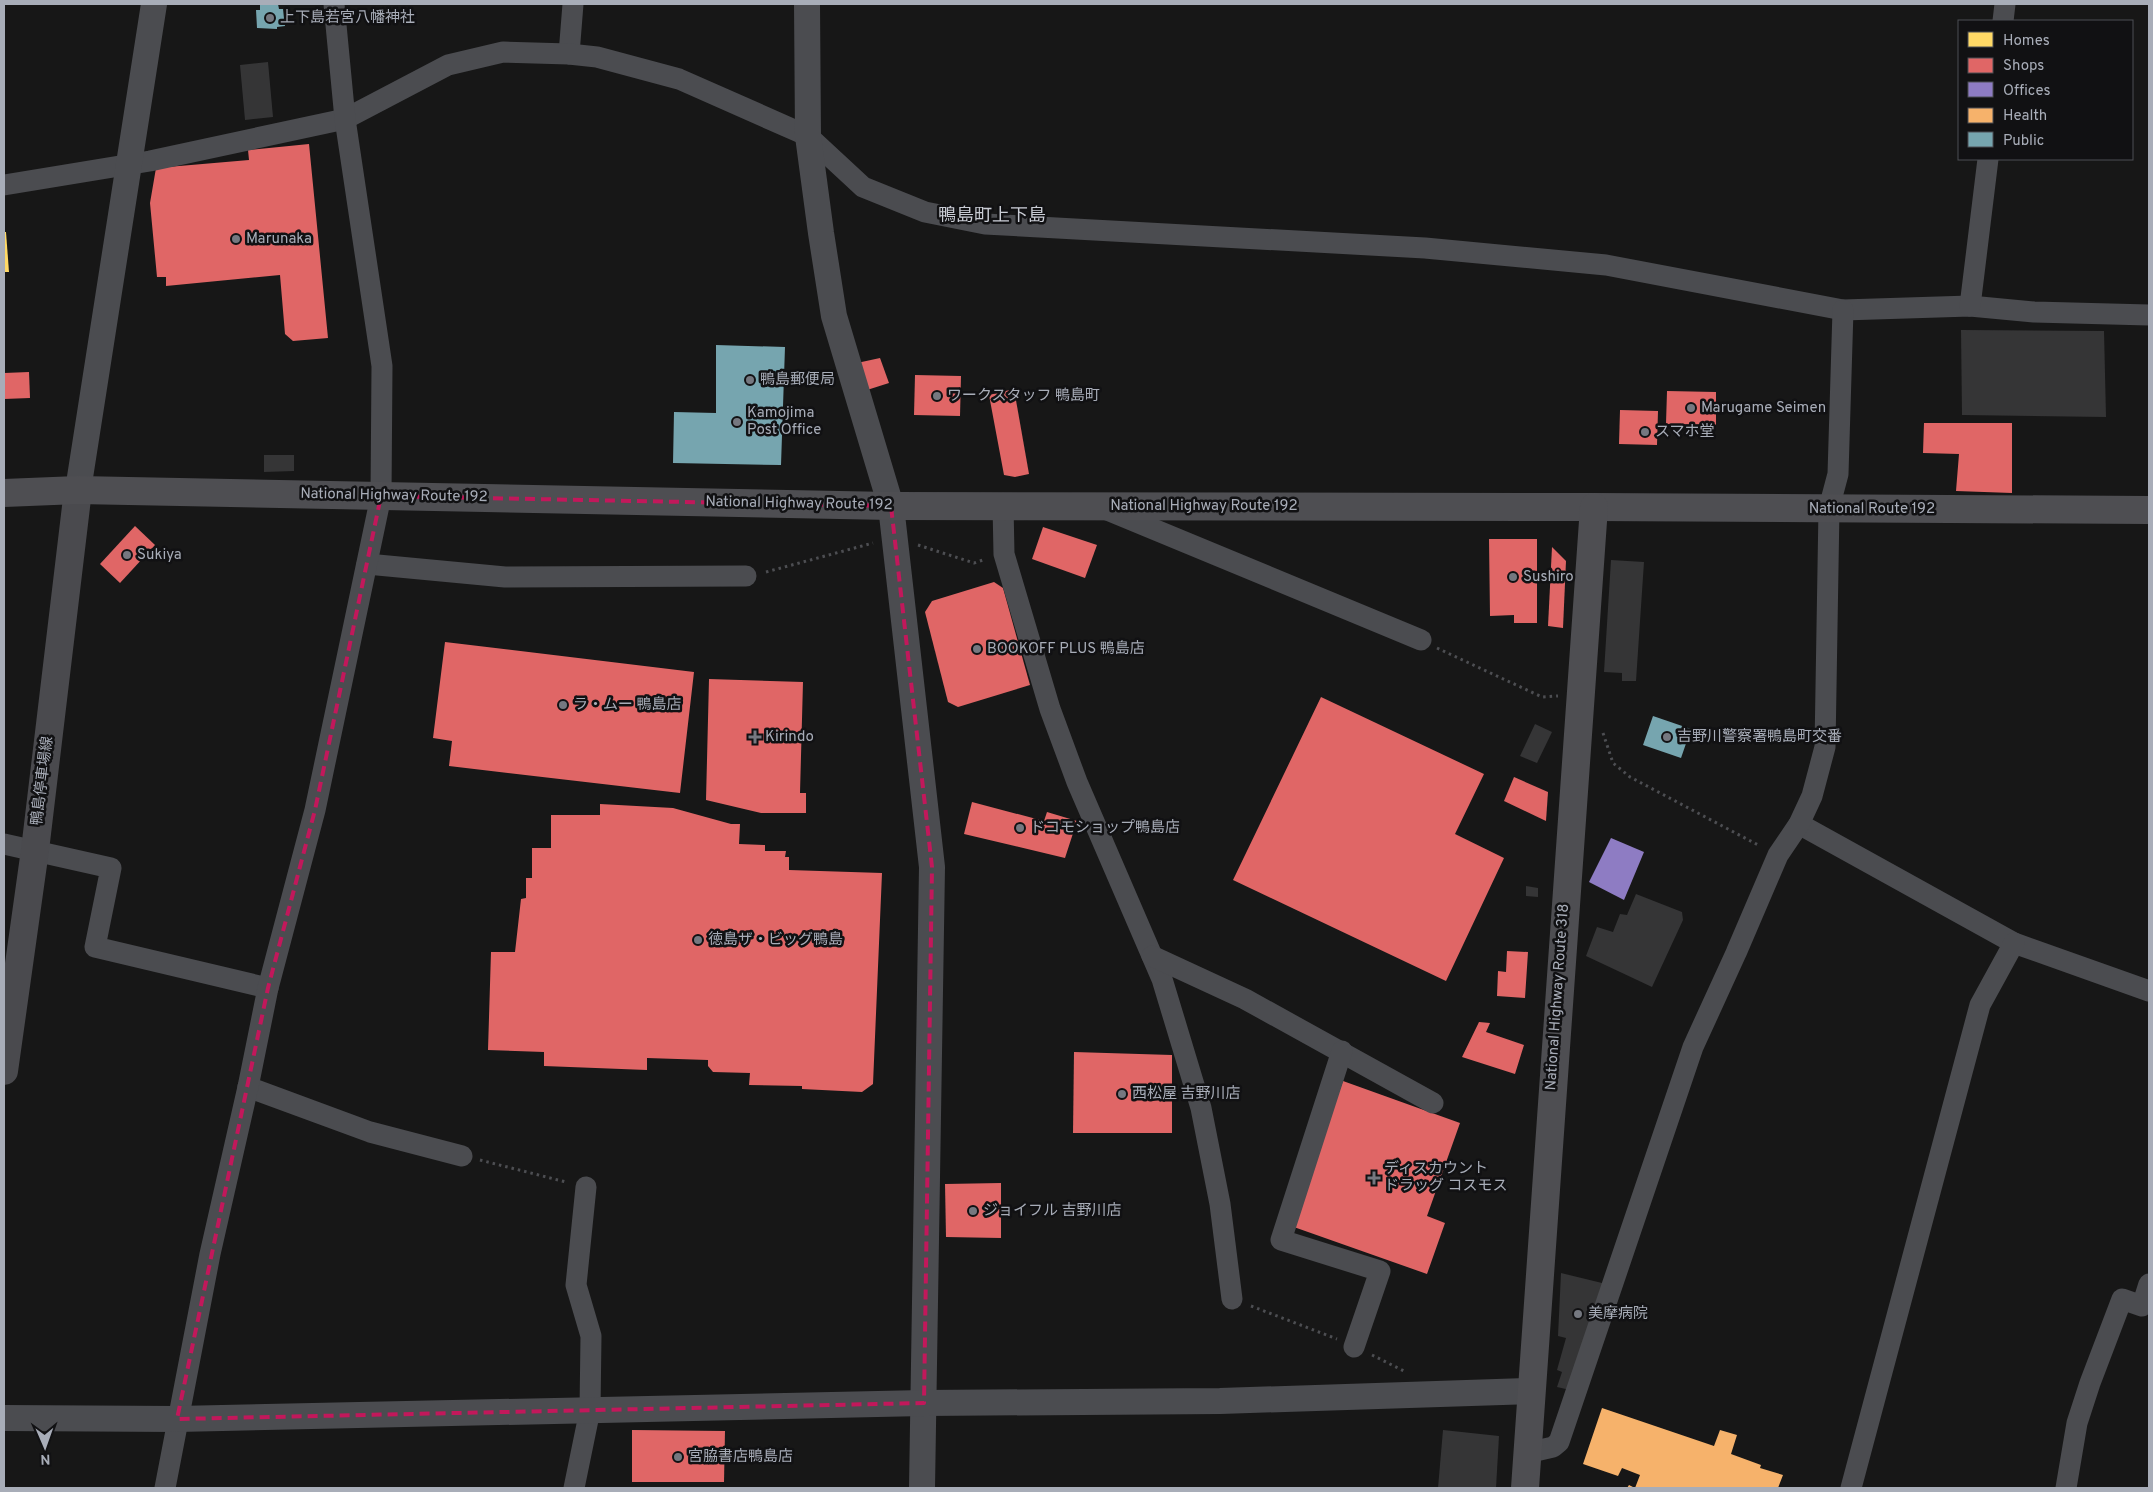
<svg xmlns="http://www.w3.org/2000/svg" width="2153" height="1492" font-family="Overpass,'Noto Sans JP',sans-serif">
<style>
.homes{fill:#ffd966}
.shops{fill:#e06666}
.offices{fill:#8e7cc3}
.health{fill:#f6b26b}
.public{fill:#76a5af}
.building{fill:#353536}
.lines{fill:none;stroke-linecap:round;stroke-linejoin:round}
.path{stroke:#4d4e52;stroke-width:3;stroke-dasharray:2.5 4;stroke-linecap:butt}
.minor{stroke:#4b4c50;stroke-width:21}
.tertiary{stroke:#4b4c50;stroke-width:26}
.secondary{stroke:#4a4a4e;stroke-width:28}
.trunk{stroke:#4e4e52;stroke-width:28}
.marked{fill:none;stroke:#c2185b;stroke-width:4;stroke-dasharray:10 6;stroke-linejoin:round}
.poi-dot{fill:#757880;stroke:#111113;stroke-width:2}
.labels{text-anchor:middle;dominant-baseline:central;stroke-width:5;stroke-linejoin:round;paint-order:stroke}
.poi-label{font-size:15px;fill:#a8adb8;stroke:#111113;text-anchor:start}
.street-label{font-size:15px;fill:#a8adb8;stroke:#111113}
.quarter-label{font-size:18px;fill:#c9ccd4;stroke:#111113}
</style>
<rect width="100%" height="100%" fill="#171717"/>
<!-- homes -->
<path class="homes" d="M4 232H6L9 272H4Z"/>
<!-- shops -->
<g class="shops">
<path d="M309 144 328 338 293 341 285 334 280 275 166 286V277H157L150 203 156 168 249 160 248 150Z"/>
<path d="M880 358 889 383 867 390 857 363Z"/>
<path d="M29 372 30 398 4 399V373Z"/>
<path d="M915 375 961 376 960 416 914 415Z"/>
<path d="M1014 389 1029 474 1015 477 1004 475 989 395Z"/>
<path d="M1667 391 1716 392V425L1666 424Z"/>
<path d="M1620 410 1658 411 1657 445 1619 444Z"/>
<path d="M1924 423H2012V493L1956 491 1959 454 1923 453Z"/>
<path d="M135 526 155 545 120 583 100 564Z"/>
<path d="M1043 527 1097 545 1085 578 1032 559Z"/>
<path d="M1489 539H1537V623H1514V615L1490 616Z"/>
<path d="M1552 547 1566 561 1563 628 1548 626Z"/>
<path d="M994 582 1003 588 1030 685 958 707 948 702 925 612 932 601Z"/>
<path d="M445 642 694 672 680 793 449 766 452 741 433 738Z"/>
<path d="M709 679 803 682 800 793H806V813H761L706 800Z"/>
<path d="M1321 697 1484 774 1455 834 1504 858 1446 981 1233 880Z"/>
<path d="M1514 777 1548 792 1546 821 1504 801Z"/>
<path d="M972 802 1044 821 1047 812 1077 821 1065 858 964 834Z"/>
<path d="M600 804 673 808 731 824H740L739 844 765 845V851H786L785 857H789V870L882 873 873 1084 862 1092 802 1089V1086L749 1085 750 1073 713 1072 708 1066V1060L647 1058V1070L544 1066V1052L488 1050 491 952H515L521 899 526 898V878H532V848H551V815H600Z"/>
<path d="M1507 951 1528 952 1525 998 1497 996 1498 971 1506 972Z"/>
<path d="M1479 1022 1490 1023 1486 1032 1524 1045 1515 1074 1462 1057Z"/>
<path d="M1074 1052 1172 1055V1133H1073Z"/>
<path d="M1343 1081 1460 1123 1427 1216 1445 1223 1427 1274 1291 1226Z"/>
<path d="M1001 1183V1238L946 1237 945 1184Z"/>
<path d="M632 1430 725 1431 724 1482H632Z"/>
</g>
<!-- offices -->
<path class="offices" d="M1611 838 1644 852 1624 900 1589 882Z"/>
<!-- health -->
<path class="health" d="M1602 1408 1714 1446 1720 1430 1737 1435 1731 1454 1761 1465 1760 1468 1783 1475 1778 1488H1627L1629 1485 1635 1488 1640 1475 1622 1468 1618 1476 1583 1464Z"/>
<!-- public -->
<g class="public">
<path d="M260 4H278L279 9H283L285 26 277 27V29L257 28 256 10H260Z"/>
<path d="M716 345 785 347 781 465 673 463 674 412 716 413Z"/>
<path d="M1653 716 1691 729 1681 758 1643 745Z"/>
</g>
<!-- building -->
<g class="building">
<path d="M268 62 273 117 245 120 240 65Z"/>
<path d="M1961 330 2104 331 2106 417 1962 415Z"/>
<path d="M264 455H294V471L264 472Z"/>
<path d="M1611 560 1644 562 1636 681H1622V673L1604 672Z"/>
<path d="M1535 724 1552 732 1537 763 1520 756Z"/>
<path d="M1526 886 1538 888V897L1526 896Z"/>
<path d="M1636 894 1682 912 1683 920 1652 987 1586 956 1597 927 1613 932 1620 914 1627 915Z"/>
<path d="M1561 1273 1602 1283 1605 1291 1570 1390 1557 1387 1562 1372 1557 1370 1566 1338 1558 1336Z"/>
<path d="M1443 1430 1499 1436 1496 1488H1438Z"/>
</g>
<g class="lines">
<!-- path -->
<g class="path">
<path d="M918 545 974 563 986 559"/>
<path d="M766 572 873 543"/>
<path d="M1437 648 1542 697 1558 696"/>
<path d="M1603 733 1613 763 1630 777 1760 846"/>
<path d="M480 1160 566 1182"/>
<path d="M1251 1306 1337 1339"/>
<path d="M1372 1355 1404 1371"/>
</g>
<!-- minor -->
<g class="minor">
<path d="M2003 21 2005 4"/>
<path d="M569 54 573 4"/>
<path d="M4 185 150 161 345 119 448 65 503 52 569 54 597 57 679 79 808 136 863 187 925 212 985 224 1425 248 1606 265 1843 310 1970 306 2034 312 2149 315"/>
<path d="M1970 306 1988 159"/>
<path d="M1003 505 1004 554 1050 709 1077 782 1162 979 1201 1108 1220 1204 1232 1299"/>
<path d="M1105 509 1421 640"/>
<path d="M367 564 505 577 746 576"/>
<path d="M1799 824 2014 943 2149 991"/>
<path d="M4 844 111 868 95 947 268 988"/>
<path d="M1152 956 1245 999 1433 1103"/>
<path d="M1342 1051 1281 1240 1380 1271 1354 1347"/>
<path d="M248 1087 370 1132 462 1156"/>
<path d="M1527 1453 1553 1447 1559 1442 1693 1047 1736 953 1778 855 1799 824 1812 796 1825 747 1829 508 1838 474 1843 310"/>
<path d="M165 1488 210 1254 248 1087 268 988 315 810 381 496 382 366 345 119 334 4"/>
<path d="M574 1488 590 1410 591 1336 576 1285 586 1187"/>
<path d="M1851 1488 1980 1005 2014 943"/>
<path d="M2066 1488 2077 1423 2090 1383 2122 1299 2142 1306 2149 1284"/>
</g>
<!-- tertiary -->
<g class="tertiary">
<path d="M807 4 808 136 821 233 834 316 891 506 932 867 922 1488"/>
<path d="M78 490 154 4"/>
<path d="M4 1418 177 1419 924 1403 1220 1401 1530 1391"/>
</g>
<!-- secondary -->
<path class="secondary" d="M4 1071 35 850 78 490"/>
<!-- trunk -->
<g class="trunk">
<path d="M4 493 78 490 891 506 1594 507 2149 510"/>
<path d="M1525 1488 1594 507"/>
</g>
</g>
<!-- marked area -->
<path class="marked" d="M381 496 891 506 932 867 924 1403 177 1419 268 988 315 810Z"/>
<!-- markers -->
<g class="poi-dot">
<circle cx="270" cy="18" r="5"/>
<circle cx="236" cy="239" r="5"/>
<circle cx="750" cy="380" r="5"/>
<circle cx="937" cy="396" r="5"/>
<circle cx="1691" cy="408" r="5"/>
<circle cx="737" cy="422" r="5"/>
<circle cx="1645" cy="432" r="5"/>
<circle cx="127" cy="555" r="5"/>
<circle cx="1513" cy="577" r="5"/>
<circle cx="977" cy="649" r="5"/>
<circle cx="563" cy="705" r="5"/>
<path d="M752.5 729.5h5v5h5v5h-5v5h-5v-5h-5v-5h5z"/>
<circle cx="1667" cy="737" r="5"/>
<circle cx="1020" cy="828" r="5"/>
<circle cx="698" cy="940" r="5"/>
<circle cx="1122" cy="1094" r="5"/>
<path d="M1371.5 1170.5h5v5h5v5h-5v5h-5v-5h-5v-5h5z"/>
<circle cx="973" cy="1211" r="5"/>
<circle cx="1578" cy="1314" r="5"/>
<circle cx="678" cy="1457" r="5"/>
</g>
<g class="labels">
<!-- poi labels -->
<g class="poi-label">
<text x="280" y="18">上下島若宮八幡神社</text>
<text x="246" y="239">Marunaka</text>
<text x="760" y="380">鴨島郵便局</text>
<text x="947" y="396">ワークスタッフ 鴨島町</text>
<text x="1701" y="408">Marugame Seimen</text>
<text x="747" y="413">Kamojima<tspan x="747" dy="17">Post Office</tspan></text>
<text x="1655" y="432">スマホ堂</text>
<text x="137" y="555">Sukiya</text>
<text x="1523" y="577">Sushiro</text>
<text x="987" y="649">BOOKOFF PLUS 鴨島店</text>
<text x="573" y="705">ラ・ムー 鴨島店</text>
<text x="765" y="737">Kirindo</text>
<text x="1677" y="737">吉野川警察署鴨島町交番</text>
<text x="1030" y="828">ドコモショップ鴨島店</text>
<text x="708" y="940">徳島ザ・ビッグ鴨島</text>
<text x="1132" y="1094">西松屋 吉野川店</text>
<text x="1384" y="1169">ディスカウント<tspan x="1384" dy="17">ドラッグ コスモス</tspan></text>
<text x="983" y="1211">ジョイフル 吉野川店</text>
<text x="1588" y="1314">美摩病院</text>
<text x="688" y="1457">宮脇書店鴨島店</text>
</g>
<!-- street labels -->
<g class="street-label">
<text transform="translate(394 496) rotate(1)">National Highway Route 192</text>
<text transform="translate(799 504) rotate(1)">National Highway Route 192</text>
<text x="1204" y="506">National Highway Route 192</text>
<text x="1872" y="509">National Route 192</text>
<text transform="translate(43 781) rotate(-83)">鴨島停車場線</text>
<text transform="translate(1558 997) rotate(-86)">National Highway Route 318</text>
</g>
<!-- quarter labels -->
<g class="quarter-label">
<text x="992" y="216">鴨島町上下島</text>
</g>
</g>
<!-- border -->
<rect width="2153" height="1492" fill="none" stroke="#a8adb8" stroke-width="10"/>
<!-- legend -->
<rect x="1958" y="20" width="175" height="140" fill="#111113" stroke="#4d4f55"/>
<rect x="1968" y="32" width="25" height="15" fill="#ffd966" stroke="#4d4f55"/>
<text x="2003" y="45" font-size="15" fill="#a8adb8">Homes</text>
<rect x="1968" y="58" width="25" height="15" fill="#e06666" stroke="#4d4f55"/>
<text x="2003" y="70" font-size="15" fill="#a8adb8">Shops</text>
<rect x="1968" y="82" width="25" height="15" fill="#8e7cc3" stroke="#4d4f55"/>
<text x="2003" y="95" font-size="15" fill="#a8adb8">Offices</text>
<rect x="1968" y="108" width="25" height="15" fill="#f6b26b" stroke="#4d4f55"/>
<text x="2003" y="120" font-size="15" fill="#a8adb8">Health</text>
<rect x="1968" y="132" width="25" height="15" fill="#76a5af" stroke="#4d4f55"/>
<text x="2003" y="145" font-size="15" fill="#a8adb8">Public</text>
<!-- north arrow -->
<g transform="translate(45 1447) rotate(178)" stroke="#111113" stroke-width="4" paint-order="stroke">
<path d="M0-4L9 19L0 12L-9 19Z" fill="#a8adb8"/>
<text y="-8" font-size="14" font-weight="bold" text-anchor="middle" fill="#a8adb8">N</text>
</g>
</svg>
